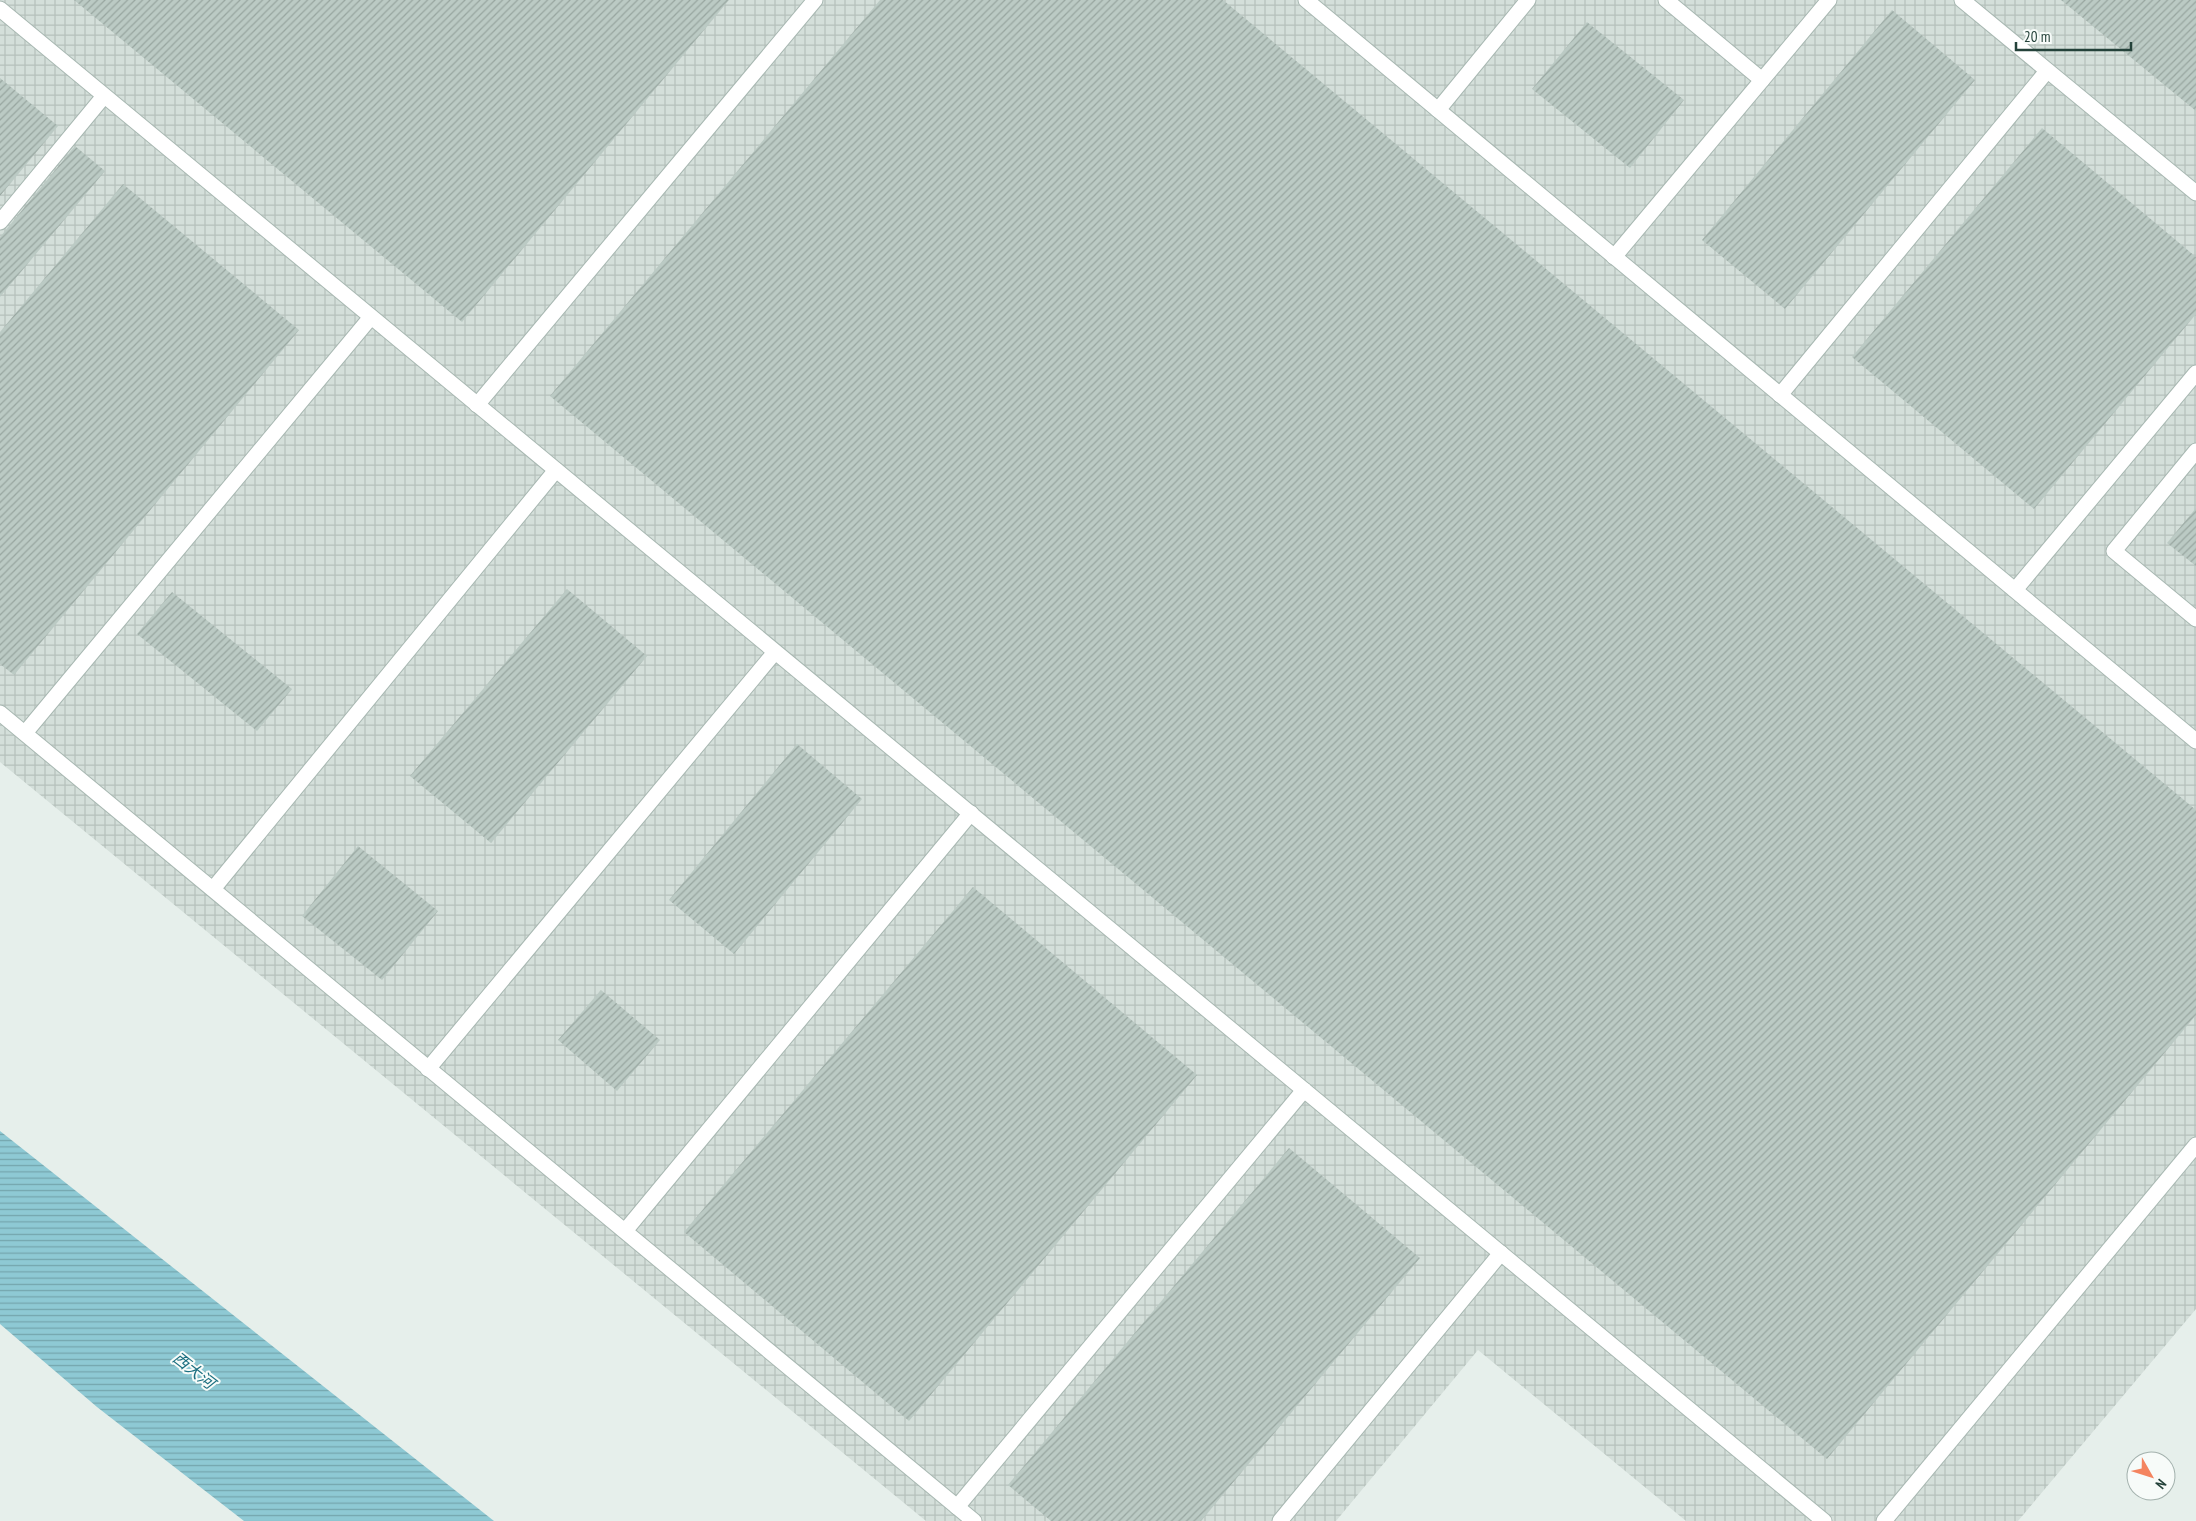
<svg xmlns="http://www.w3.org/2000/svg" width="2196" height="1521" font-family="'PT Sans Narrow','Noto Sans SC',sans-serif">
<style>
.industrial{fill:url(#industrial-grid)}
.water{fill:url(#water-rules)}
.building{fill:url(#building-hatch)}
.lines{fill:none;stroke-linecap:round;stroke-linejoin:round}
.service-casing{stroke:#a8b8b2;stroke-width:17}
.service{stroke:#fff;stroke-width:15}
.labels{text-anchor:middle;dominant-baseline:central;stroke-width:4;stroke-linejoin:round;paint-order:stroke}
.water-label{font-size:16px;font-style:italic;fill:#1c6f80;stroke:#f7fbf9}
</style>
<defs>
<pattern id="industrial-grid" width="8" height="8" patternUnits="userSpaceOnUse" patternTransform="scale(1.25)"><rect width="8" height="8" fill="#d4dfda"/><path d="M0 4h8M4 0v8" fill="none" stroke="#b6c1bc"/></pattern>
<pattern id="water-rules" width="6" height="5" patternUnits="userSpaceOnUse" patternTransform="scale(1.25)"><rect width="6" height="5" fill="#8ec9d4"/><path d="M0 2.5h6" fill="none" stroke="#74a5ad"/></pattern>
<pattern id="building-hatch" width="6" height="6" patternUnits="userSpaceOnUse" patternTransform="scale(1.25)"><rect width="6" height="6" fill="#bbcac4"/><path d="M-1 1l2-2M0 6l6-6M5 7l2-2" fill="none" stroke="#98a6a0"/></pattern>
</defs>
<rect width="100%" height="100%" fill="#e6efeb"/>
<!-- industrial -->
<path class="industrial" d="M0 0H2196V1309L2018 1521H1686L1478 1350 1336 1521H926L0 762Z"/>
<!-- water -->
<path class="water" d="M0 1131 494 1521H244L97 1407 0 1324Z"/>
<!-- building -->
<g class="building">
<path d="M74 0H729L462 322Z"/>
<path d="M880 0H1223L2196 810V1015L1827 1459 550 396Z"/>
<path d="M2061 0H2196V111Z"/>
<path d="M1892 10 1975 80 1785 309 1702 240Z"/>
<path d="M1587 22 1684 100 1630 168 1532 89Z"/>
<path d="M0 78 58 126 0 196Z"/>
<path d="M2042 128 2196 257V314L2034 509 1852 357Z"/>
<path d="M75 146 105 171 0 297V237Z"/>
<path d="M123 184 299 330 14 675 0 664V332Z"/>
<path d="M2196 508V566L2167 543Z"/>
<path d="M567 589 647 656 491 843 410 776Z"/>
<path d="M172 592 292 689 257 731 137 634Z"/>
<path d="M797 744 862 799 734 954 669 900Z"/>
<path d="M358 846 438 911 382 980 302 916Z"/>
<path d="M973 887 1197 1075 909 1421 684 1232Z"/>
<path d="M601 990 660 1040 617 1091 558 1040Z"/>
<path d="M1289 1148 1420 1258 1201 1521H1051L1008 1485Z"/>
</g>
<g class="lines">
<!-- service casing -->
<g class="service-casing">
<g id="service">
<path d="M1306 0 2196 741"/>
<path d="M1666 0 1762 80"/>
<path d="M1962 0 2196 193"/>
<path d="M0 9 1824 1521"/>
<path d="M1438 110 1528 0"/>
<path d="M0 222 104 96"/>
<path d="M1614 257 1829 0"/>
<path d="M1780 395 2047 71"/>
<path d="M477 405 815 0"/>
<path d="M2196 451 2114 551 2196 619"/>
<path d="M2015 590 2196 373"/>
<path d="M0 713 974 1521"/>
<path d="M25 733 371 317"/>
<path d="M213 889 556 470"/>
<path d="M428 1069 775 652"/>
<path d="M625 1231 971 813"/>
<path d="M957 1507 1304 1090"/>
<path d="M1280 1521 1501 1253"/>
<path d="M1884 1521 2196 1145"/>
</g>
</g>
<!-- service -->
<use href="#service" class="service"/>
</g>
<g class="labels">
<!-- water labels -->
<g class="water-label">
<text transform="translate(194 1370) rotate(38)">西大河</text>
</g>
</g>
<!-- north arrow -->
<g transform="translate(2151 1476) rotate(129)"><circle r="24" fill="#f7fbf9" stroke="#a3b1ad"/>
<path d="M0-4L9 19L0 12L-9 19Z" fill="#f4845f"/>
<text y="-8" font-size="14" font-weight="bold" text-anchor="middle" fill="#24423a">N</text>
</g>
<!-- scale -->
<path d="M2016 42v8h115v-8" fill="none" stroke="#24423a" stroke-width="2.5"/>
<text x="2024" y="42" font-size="15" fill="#24423a" stroke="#f7fbf9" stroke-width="4" paint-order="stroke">20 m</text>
</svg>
